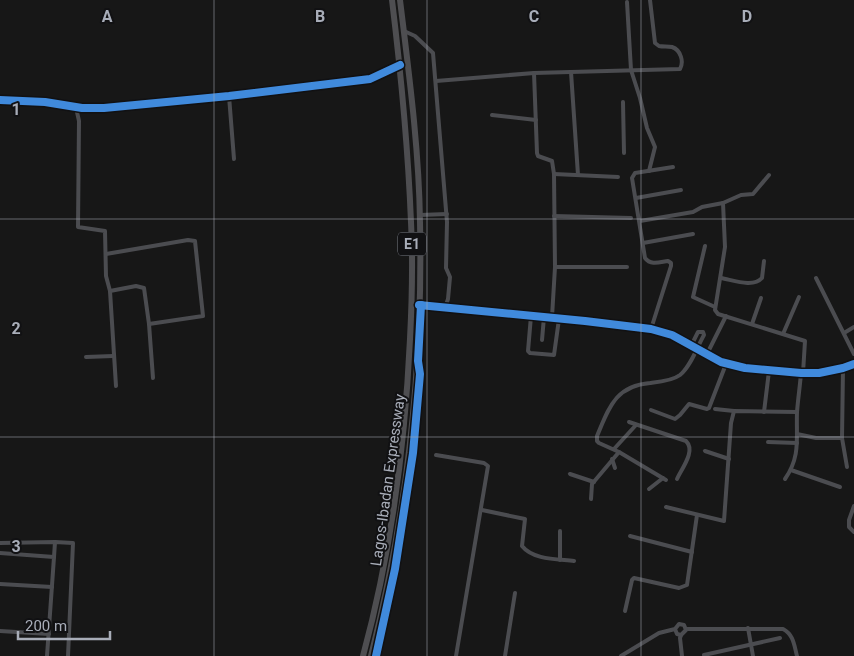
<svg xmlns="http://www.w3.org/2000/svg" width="854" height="656" font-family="Roboto,sans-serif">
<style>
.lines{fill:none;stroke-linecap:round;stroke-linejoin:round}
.minor{stroke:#4b4c50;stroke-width:4}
.tertiary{stroke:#4b4c50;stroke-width:4.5}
.motorway{stroke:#4e4e51;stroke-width:6}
.cycleway-casing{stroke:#111113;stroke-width:11}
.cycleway{stroke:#408adc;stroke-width:8}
.grid{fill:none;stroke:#a8adb8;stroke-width:1;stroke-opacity:0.55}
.labels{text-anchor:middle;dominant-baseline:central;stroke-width:4;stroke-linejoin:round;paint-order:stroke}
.shield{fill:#111113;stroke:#7b7e86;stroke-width:1}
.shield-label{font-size:14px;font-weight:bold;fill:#a8adb8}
.street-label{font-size:15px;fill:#a8adb8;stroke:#111113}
.grid-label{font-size:16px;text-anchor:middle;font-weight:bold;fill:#a8adb8;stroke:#111113;stroke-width:4;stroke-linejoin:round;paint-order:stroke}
</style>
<rect width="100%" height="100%" fill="#171717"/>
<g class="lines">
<!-- minor -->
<g class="minor">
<path d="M627 2 631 70 640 98 647 128 655 147 649 171"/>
<path d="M404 31 415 36 433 53 447 222 446 268 450 277 448 299 445 308"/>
<path d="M571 72 578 175"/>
<path d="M534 73 537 153 538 156 552 161 554 174 555 267 552 317"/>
<path d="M436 81 534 73 680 69C684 62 681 50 672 47 668 46 663 47 659 46L655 43 650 0"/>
<path d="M229 96 234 159"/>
<path d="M0 100 45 102 82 108H104L229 96 370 79 400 65"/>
<path d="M623 102 624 153"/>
<path d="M77 112 79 121 78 227 105 231 106 276 110 291 116 386"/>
<path d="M492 115 536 120"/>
<path d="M554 174 618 177"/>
<path d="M636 198 681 190"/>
<path d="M723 203 725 247 715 310 718 314 805 341 803 373"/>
<path d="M420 215 447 214"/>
<path d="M554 216 631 218"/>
<path d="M640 221 693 212 702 207 723 203 741 195 753 194 769 175"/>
<path d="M643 243 693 234"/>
<path d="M705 246 693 297 715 307"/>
<path d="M106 254 188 240 195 241 203 316 149 324"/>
<path d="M555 267H627"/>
<path d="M721 278C733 280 753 288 762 278L764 261"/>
<path d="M816 278 854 354"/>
<path d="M110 291 136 286 144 288 149 324 153 378"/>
<path d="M531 316 528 351 530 353 554 355 559 319"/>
<path d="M752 324 761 298"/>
<path d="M651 329 671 266V263L668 261C660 262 651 266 645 258L632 178 635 173 673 167"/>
<path d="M844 333 854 327"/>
<path d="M783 334 799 297"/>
<path d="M542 340 544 317"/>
<path d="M707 354 726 316"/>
<path d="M86 357 113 356"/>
<path d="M843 368 842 438 847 467"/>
<path d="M715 409 734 411"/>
<path d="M651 410 675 419 680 415 689 404 707 409 709 408 726 364"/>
<path d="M764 412 769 371"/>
<path d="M629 422 686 441C696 451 682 468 677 479"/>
<path d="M797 434 816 438H842"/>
<path d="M768 442 797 443"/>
<path d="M614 449 636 425"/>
<path d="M705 451 729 459"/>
<path d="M436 455 484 463 488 466 456 656"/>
<path d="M612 459 615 468"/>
<path d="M791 470 840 487"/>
<path d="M570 474 594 482"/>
<path d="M785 479C801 456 796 438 797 412 798 399 800 386 801 373"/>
<path d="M666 480 619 452 599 443 597 441V436C609 408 615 386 650 383 659 382 672 381 680 375 691 366 697 347 704 335L703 332H698L691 346"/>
<path d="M649 489 663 478"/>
<path d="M591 499 592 484 619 452"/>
<path d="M854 506 849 520V527L854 532"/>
<path d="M666 507 724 521 731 423 734 411 797 412"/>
<path d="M482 510 525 519 522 546C533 560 558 559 574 561"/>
<path d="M560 531V560"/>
<path d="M630 536 692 552"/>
<path d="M0 543 55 542 73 543 68 656"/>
<path d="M0 553 54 557 47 656"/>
<path d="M54 557 55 542"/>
<path d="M0 584 52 587"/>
<path d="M625 611 632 580 634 578 679 588 687 585 697 515"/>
<path d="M748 628 753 656"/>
<path d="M686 629H783C794 635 794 645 797 656"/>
<path d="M0 631 49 634"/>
<path d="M681 635 680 638 682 656"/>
<path d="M704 655 780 638"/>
<path d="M376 656C394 583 408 508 415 433 417 412 422 388 419 368"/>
<path d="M505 656 515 593"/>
<path d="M621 656 659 633 675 629 679 624 684 625 686 630 681 635 677 634 675 629"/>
</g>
<!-- tertiary -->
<path class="tertiary" d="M419 305 585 321 651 329 672 335 721 362 745 368 801 373H819L843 368 854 364"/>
<!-- motorway -->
<g class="motorway">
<path d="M363 656C391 553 405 445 410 339 412 300 413 261 411 222 408 148 401 74 392 0"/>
<path d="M371 656C407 515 423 367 420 222 419 148 409 74 400 0"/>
</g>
<!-- cycleway casing -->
<g class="cycleway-casing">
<g id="cycleway">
<path d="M0 100 45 102 82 108H104L229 96 370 79 400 65"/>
<path d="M419 305 585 321 651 329 672 335 721 362 745 368 801 373H819L843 368 854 364"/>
<path d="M376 656 395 569 413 453 420 374 418 361 421 305"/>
</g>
</g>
<!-- cycleway -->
<use href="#cycleway" class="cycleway"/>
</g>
<!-- grid -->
<path class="grid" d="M214 0V656M427 0V656M641 0V656M0 219H854M0 437H854"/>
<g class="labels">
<!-- shield labels -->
<rect class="shield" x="398" y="232.5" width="28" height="23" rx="4"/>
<g class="shield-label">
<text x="412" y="244">E1</text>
</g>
<!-- street labels -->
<g class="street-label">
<text transform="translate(388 480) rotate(-82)">Lagos-Ibadan Expressway</text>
</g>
</g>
<g class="grid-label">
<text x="107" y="22">A</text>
<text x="320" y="22">B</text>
<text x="534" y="22">C</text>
<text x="747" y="22">D</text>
<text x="16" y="115">1</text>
<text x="16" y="334">2</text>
<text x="16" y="552">3</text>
</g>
<!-- scale -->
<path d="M18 631v8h92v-8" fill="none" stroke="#a8adb8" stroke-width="2.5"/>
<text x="25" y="631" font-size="15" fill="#a8adb8" stroke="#111113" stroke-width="4" paint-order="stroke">200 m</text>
</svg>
